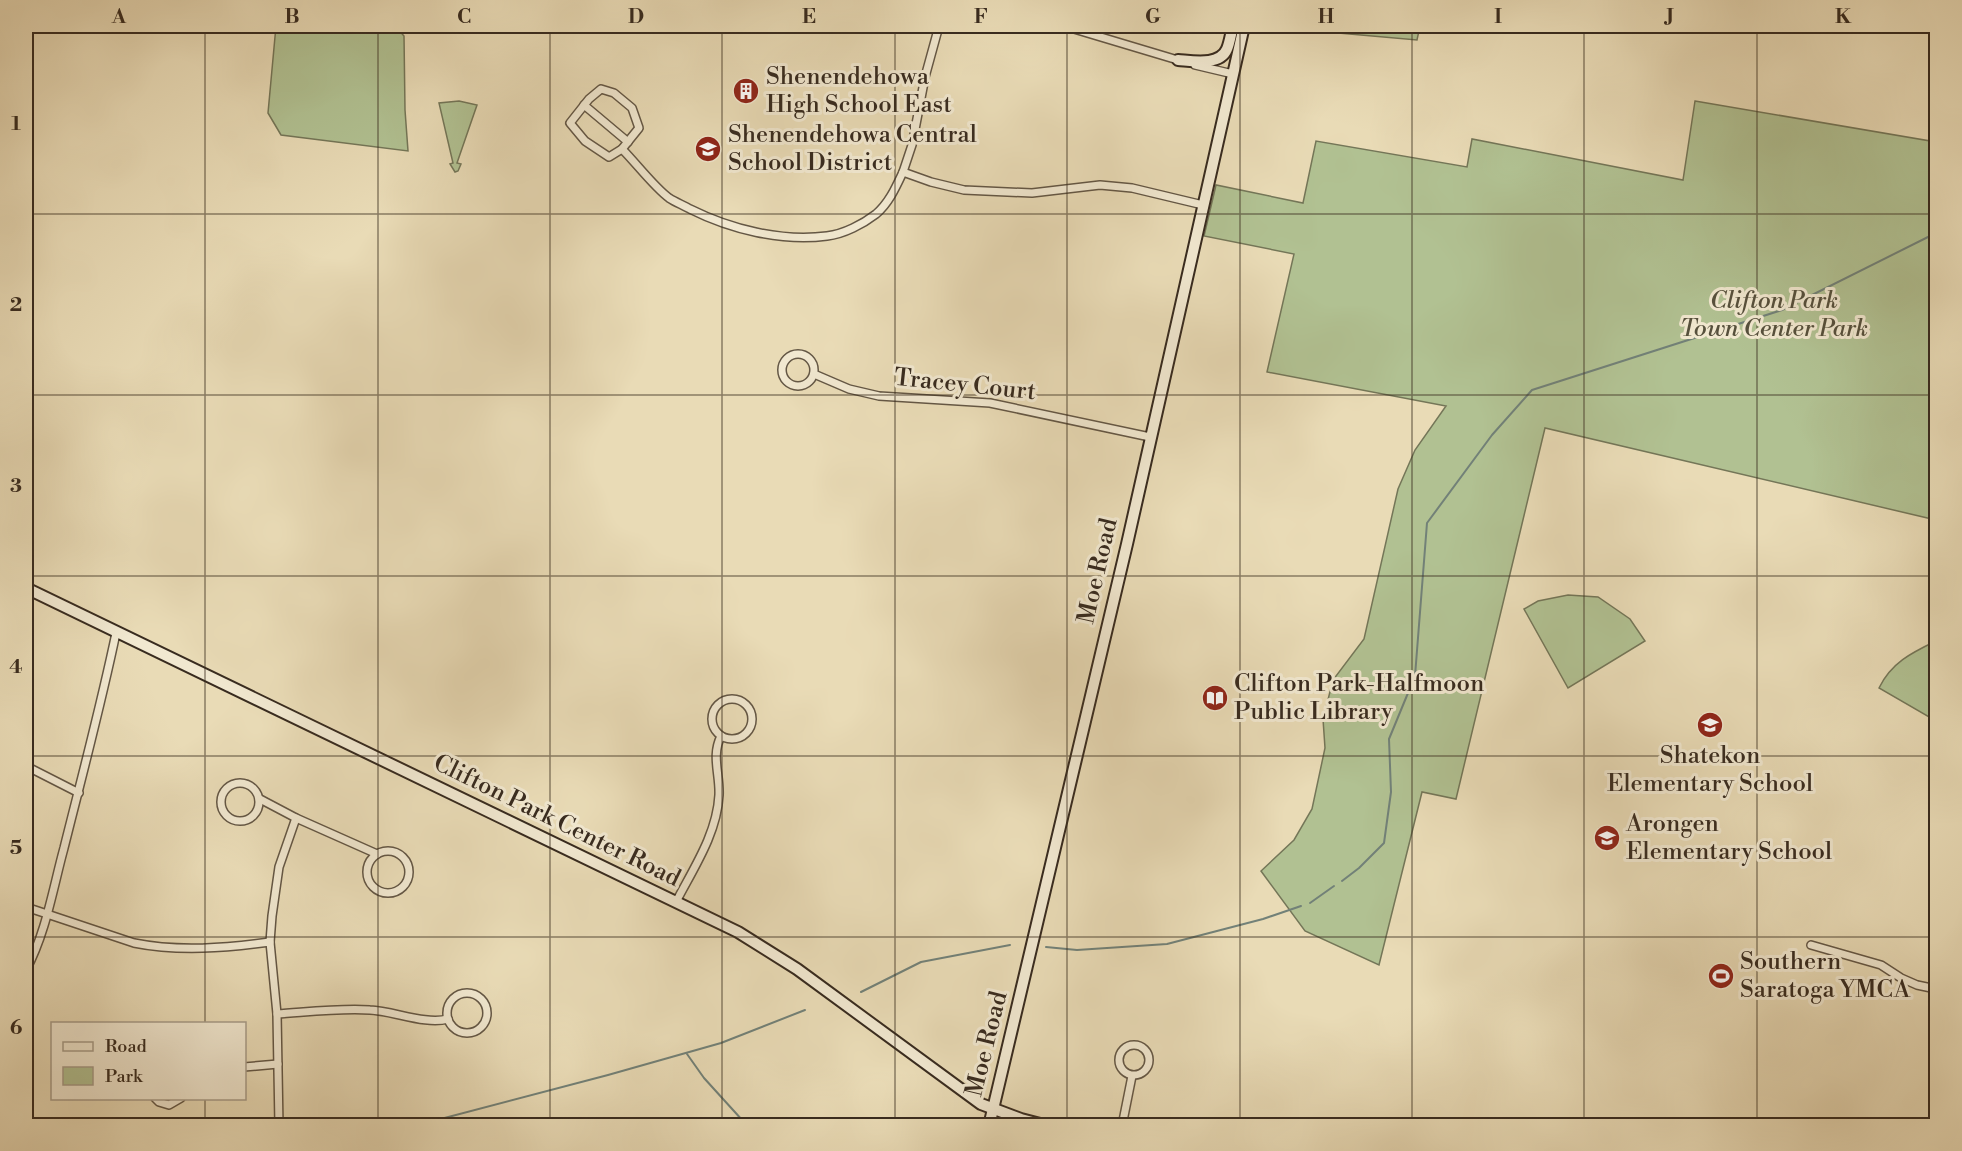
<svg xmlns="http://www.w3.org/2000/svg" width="1962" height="1151" font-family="'Libre Bodoni',serif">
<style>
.green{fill:#b1c192;stroke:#747658;stroke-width:1.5}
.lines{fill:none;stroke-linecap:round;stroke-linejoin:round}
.stream{stroke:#728178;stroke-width:2}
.street-casing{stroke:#645745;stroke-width:10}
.secondary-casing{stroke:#382b1f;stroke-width:14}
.street{stroke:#f1e8d0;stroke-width:7}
.secondary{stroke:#f1e8d0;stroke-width:10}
.grid{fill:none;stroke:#382b1f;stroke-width:1.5;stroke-opacity:0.55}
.labels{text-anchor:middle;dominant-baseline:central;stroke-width:6;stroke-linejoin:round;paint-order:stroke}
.poi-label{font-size:24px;fill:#382b1f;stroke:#f1e8d0;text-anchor:start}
.park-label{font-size:24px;font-style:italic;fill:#56503c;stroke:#f1e8d0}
.street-label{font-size:24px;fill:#382b1f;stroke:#f1e8d0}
.neatline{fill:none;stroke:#382b1f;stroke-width:2}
.grid-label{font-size:20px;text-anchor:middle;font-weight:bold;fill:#382b1f}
</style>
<rect width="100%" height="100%" fill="#e9dbb6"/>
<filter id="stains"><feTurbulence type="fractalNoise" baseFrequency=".00333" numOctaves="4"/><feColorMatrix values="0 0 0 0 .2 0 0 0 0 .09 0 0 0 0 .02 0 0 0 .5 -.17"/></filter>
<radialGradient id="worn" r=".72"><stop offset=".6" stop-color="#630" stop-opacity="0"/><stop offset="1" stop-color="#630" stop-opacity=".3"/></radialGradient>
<!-- green -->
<g class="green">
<path d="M276 26H395L404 36 405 110 408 151 281 135 268 113Z"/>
<path d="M1260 26H1420L1417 40Z"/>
<path d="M459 101 477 105 457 163 461 164 458 171 455 172 450 164 453 163 439 103Z"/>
<path d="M1695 101 1936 142V520L1545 428 1456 799 1422 792 1379 965 1305 931 1261 871 1294 840 1312 809 1325 748 1323 719 1333 680 1364 639 1398 489 1415 450 1446 406 1267 372 1294 254 1204 236 1216 185 1303 203 1316 141 1467 167 1472 139 1683 180Z"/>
<path d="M1568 595 1598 597 1630 619 1645 641 1568 688 1524 609 1538 601Z"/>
<path d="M1936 641V721L1879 688C1891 663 1911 653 1936 641Z"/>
</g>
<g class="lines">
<!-- stream -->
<g class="stream">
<path d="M1342 881 1359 868 1384 843 1391 792 1389 739 1415 676 1427 523 1492 435 1532 390 1782 310 1936 233"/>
<path d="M1310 903 1334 886"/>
<path d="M1046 947 1077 950 1167 944 1263 919 1301 906"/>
<path d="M861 992 921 962 1010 945"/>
<path d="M687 1054 704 1078 743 1121 751 1126"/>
<path d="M414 1126 608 1075 721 1043 805 1010"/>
</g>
<!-- street casing -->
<g class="street-casing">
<g id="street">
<path d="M939 26 925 77 912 145 903 172 931 182 964 190 1032 193 1100 185 1132 188 1203 205"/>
<path d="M1064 26 1181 61"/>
<path d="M1195 65 1233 74"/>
<path d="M601 89 614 93 632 108 639 128 622 149 609 157 585 141 570 123 589 99Z"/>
<path d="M584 105 628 142"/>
<path d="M622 149C636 163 654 187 669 198 675 202 683 205 690 209 730 229 781 242 827 236 844 234 863 224 876 214 889 203 896 187 903 172"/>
<circle cx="798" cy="370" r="16"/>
<path d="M814 374 849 389 879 396 990 403 1150 437"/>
<circle cx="732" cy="719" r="20"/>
<path d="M26 766 79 793"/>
<circle cx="240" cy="802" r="19"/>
<path d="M260 799 296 818 377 854"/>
<circle cx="388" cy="872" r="21"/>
<path d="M676 902C693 869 717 834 719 795 720 774 711 756 721 736"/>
<path d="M26 907 134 943C179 952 226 948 270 942"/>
<path d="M1811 945 1881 965 1901 978 1917 985 1936 989"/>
<path d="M26 970C46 933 53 888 64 848 82 776 101 705 116 633"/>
<circle cx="467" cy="1013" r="20"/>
<path d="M277 1014C308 1012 339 1008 370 1010 394 1011 425 1025 448 1019"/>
<circle cx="1134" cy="1060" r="15"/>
<path d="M244 1067 278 1064"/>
<path d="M155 1098 159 1102 169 1105 181 1098"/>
<path d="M279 1126 277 1014 270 942 272 916 279 867 296 818"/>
<path d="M1122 1126 1132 1076"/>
</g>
</g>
<!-- secondary casing -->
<g class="secondary-casing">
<g id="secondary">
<path d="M1178 60C1193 61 1220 66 1227 49 1230 42 1231 33 1233 26"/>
<path d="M26 588 738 932 797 969 981 1104 1021 1119 1048 1126"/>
<path d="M989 1126 1127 544 1244 26"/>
</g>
</g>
<!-- street -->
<use href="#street" class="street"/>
<!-- secondary -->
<use href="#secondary" class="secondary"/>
</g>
<!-- grid -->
<path class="grid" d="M205 26V1024M378 26V1126M550 26V1126M722 26V1126M895 26V1126M1067 26V1126M1240 26V1126M1412 26V1126M1584 26V1126M1757 26V1126M26 214H1936M26 395H1936M26 576H1936M26 756H1936M26 937H1936M205 1098V1126"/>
<!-- icons -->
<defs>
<g id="building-disc" transform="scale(1.35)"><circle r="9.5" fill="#8f2418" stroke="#f1e8d0"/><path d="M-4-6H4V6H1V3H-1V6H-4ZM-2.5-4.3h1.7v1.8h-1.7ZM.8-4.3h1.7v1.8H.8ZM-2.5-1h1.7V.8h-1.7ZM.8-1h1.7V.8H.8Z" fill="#fff"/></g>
<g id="school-disc" transform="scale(1.35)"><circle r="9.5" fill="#8f2418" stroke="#f1e8d0"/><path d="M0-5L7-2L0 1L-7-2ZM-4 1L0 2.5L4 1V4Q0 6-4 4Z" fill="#fff"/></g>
<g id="library-disc" transform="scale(1.35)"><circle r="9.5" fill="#8f2418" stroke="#f1e8d0"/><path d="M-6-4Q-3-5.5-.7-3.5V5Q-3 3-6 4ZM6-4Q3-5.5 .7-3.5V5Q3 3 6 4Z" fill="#fff"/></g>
<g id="stadium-disc" transform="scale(1.35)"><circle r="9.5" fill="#8f2418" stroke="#f1e8d0"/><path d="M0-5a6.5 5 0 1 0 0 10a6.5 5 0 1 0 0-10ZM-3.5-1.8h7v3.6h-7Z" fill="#fff"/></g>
</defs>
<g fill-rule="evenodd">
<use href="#building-disc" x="746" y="91"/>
<use href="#school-disc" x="708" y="149"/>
<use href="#library-disc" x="1215" y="698"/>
<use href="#school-disc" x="1710" y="725"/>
<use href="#school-disc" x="1607" y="838"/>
<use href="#stadium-disc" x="1721" y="976"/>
</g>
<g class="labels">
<!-- poi labels -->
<g class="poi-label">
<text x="766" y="77">Shenendehowa<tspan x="766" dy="28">High School East</tspan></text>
<text x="728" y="135">Shenendehowa Central<tspan x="728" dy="28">School District</tspan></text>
<text x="1234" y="684">Clifton Park-Halfmoon<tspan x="1234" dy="28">Public Library</tspan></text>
<text x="1710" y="756" text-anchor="middle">Shatekon<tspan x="1710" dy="28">Elementary School</tspan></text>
<text x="1626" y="824">Arongen<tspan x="1626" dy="28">Elementary School</tspan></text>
<text x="1740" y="962">Southern<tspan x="1740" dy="28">Saratoga YMCA</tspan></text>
</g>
<!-- park labels -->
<g class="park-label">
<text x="1774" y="301">Clifton Park<tspan x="1774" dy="28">Town Center Park</tspan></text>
</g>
<!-- street labels -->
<g class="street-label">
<text transform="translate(965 385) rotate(6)">Tracey Court</text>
<text transform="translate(1098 571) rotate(-77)">Moe Road</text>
<text transform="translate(557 821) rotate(26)">Clifton Park Center Road</text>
<text transform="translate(987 1044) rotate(-76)">Moe Road</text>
</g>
</g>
<!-- margin -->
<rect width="1962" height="1151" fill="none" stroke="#e9dbb6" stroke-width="66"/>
<!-- legend -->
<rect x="51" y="1022" width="195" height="78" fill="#f1e8d0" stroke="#a79c89" stroke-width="1.5"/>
<rect x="63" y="1042" width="30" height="9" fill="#f1e8d0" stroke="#a79c89" stroke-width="1.5"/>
<text x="105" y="1052" font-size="18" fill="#382b1f">Road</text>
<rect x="63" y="1067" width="30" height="18" fill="#b1c192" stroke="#a79c89" stroke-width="1.5"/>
<text x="105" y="1082" font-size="18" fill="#382b1f">Park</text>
<rect x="33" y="33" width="1896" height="1085" class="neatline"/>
<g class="grid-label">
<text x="119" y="23">A</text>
<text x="292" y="23">B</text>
<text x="464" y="23">C</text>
<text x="636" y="23">D</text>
<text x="809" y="23">E</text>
<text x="981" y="23">F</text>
<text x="1153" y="23">G</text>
<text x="1326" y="23">H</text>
<text x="1498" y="23">I</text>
<text x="1670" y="23">J</text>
<text x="1843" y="23">K</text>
<text x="16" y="130">1</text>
<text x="16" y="311">2</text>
<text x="16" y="492">3</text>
<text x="16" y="673">4</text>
<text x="16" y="854">5</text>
<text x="16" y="1034">6</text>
</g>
<rect width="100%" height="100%" filter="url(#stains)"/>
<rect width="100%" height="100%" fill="url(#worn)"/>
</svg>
